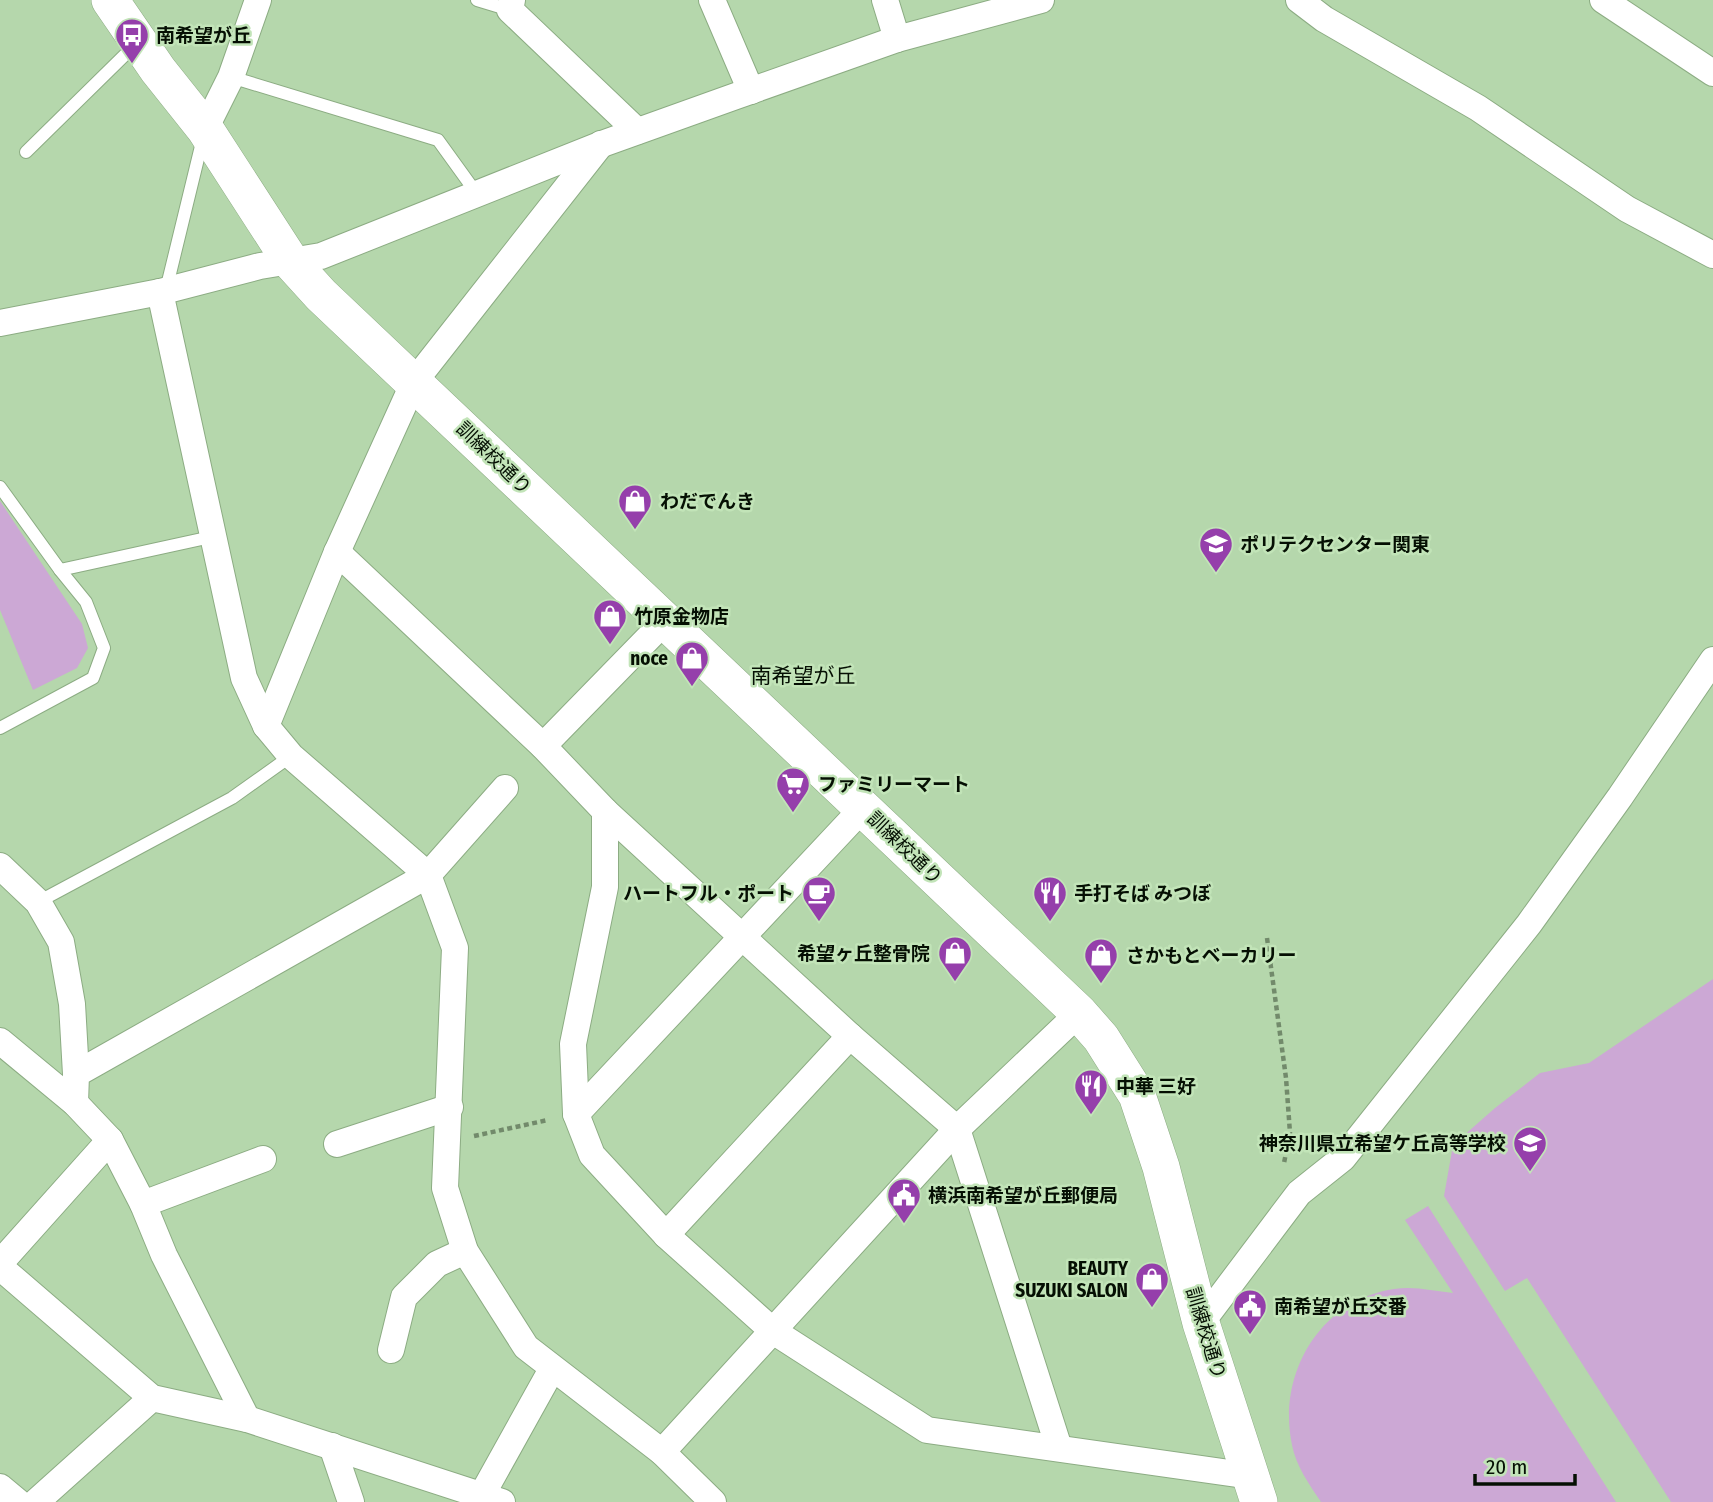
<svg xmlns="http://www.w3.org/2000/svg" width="1713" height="1502" font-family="'Fira Sans Condensed','Noto Sans JP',sans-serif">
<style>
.green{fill:#cca8d5}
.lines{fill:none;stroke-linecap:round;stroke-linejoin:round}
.lane-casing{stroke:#8cac83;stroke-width:14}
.street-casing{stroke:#8cac83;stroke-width:28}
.secondary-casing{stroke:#8cac83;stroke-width:38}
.path{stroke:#728a6b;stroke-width:4.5;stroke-dasharray:5 3.5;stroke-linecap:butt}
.lane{stroke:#fff;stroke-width:12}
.street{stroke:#fff;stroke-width:26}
.secondary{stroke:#fff;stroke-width:37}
.labels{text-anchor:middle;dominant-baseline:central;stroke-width:5;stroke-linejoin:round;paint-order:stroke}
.poi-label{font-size:19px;font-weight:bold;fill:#050f03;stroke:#c2e4b8;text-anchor:start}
.street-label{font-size:19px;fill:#050f03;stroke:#c2e4b8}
.neighbourhood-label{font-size:21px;fill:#050f03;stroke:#c2e4b8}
</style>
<rect width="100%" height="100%" fill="#b5d7ac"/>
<!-- green -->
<g class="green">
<path d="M0 501 82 624 88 648 77 668 33 690 0 610Z"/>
<path d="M1713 979V1502H1671L1527 1278 1505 1291 1444 1196 1453 1145 1495 1108 1540 1073 1589 1063Z"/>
<path d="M1428 1206 1616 1502H1321C1309 1484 1296 1466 1292 1445 1277 1374 1320 1300 1394 1289 1415 1286 1433 1291 1453 1293L1405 1220Z"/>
</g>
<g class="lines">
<!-- lane casing -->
<g class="lane-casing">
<g id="lane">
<path d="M477 0 510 10"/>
<path d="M231 77 438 140 477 194"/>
<path d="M26 152 136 44"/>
<path d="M166 290 203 138"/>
<path d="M0 487 60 570 86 602 104 648 93 678 0 728"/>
<path d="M60 570 211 537"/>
<path d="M38 902 232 798 291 756"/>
</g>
</g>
<!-- street casing -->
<g class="street-casing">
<g id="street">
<path d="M512 0 510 10 637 131"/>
<path d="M712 0 751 91"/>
<path d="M885 0 897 39"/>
<path d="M1299 0 1324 19 1478 108 1627 209 1713 255"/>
<path d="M1603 0 1713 73"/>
<path d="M205 129 231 77 258 0"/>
<path d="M160 292 244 678 266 726 291 756 428 875 455 948 445 1188 465 1251 526 1347 662 1452 713 1502"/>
<path d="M0 323 160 292 260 266 321 256 602 144 736 96 897 39 1041 0"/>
<path d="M337 552 543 746 605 811 850 1036 957 1129 1059 1448"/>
<path d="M266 726 337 552 414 382 601 144"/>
<path d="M543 746 665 621"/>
<path d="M605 811V887L573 1044 576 1114 592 1155 666 1235 773 1331 927 1430 1251 1476"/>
<path d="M0 866 38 902 61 942 72 1004 76 1074"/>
<path d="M0 1041 75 1103 110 1140 143 1204 164 1255 247 1419"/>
<path d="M75 1103 76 1074 428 875 505 788"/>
<path d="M576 1114 863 808"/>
<path d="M337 1144 450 1107"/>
<path d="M143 1204 263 1159"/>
<path d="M666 1235 850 1036"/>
<path d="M0 1263 110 1140"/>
<path d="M0 1267 152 1398 247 1419 502 1502"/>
<path d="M1201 1323 1299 1193 1343 1158 1529 924 1620 797 1713 660"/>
<path d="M391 1350 404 1297 437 1264 465 1251"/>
<path d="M332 1446 351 1502"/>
<path d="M662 1452 957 1129 1079 1013"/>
<path d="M0 1487 18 1502"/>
<path d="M36 1502 152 1398"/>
<path d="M478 1502 552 1369"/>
</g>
</g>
<!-- secondary casing -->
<g class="secondary-casing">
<path id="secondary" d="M110 0 158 70 205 129 291 262 321 295 1079 1013 1101 1038 1137 1095 1161 1167 1201 1323 1259 1502"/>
</g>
<!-- path -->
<g class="path">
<path d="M1267 938 1286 1078 1290 1133 1284 1163"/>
<path d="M474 1136 548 1120"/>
</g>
<!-- lane -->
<use href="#lane" class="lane"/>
<!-- street -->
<use href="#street" class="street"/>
<!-- secondary -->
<use href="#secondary" class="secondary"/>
</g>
<!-- icons -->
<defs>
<g id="bus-pin" transform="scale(1.75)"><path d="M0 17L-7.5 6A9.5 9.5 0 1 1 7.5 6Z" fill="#953fab" stroke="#c2e4b8"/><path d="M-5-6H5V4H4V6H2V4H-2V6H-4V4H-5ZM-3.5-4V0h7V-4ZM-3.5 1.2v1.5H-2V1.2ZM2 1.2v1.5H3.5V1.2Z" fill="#fff"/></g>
<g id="shop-pin" transform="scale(1.75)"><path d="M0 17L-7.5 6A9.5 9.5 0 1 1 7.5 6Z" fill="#953fab" stroke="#c2e4b8"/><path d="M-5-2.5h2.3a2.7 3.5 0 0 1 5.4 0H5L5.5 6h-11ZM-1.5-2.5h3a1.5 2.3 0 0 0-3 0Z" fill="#fff"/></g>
<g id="school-pin" transform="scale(1.75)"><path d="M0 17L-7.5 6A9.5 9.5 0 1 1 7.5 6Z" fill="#953fab" stroke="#c2e4b8"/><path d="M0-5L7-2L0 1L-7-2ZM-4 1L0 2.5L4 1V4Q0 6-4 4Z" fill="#fff"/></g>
<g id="supermarket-pin" transform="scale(1.75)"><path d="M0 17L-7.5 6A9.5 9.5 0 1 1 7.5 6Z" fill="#953fab" stroke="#c2e4b8"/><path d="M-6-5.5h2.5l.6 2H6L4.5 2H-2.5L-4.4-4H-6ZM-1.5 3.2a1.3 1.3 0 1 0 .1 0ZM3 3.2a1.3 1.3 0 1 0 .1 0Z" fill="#fff"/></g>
<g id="cafe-pin" transform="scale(1.75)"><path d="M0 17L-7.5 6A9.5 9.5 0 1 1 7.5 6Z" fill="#953fab" stroke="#c2e4b8"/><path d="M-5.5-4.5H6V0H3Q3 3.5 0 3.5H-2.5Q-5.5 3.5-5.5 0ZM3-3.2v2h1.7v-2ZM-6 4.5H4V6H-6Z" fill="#fff"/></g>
<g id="restaurant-pin" transform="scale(1.75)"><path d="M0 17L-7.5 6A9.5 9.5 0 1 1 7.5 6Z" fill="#953fab" stroke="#c2e4b8"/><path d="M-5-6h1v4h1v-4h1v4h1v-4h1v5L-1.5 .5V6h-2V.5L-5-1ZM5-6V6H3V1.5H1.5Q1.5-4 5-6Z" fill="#fff"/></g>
<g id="civic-pin" transform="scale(1.75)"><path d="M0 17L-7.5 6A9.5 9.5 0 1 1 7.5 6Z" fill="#953fab" stroke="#c2e4b8"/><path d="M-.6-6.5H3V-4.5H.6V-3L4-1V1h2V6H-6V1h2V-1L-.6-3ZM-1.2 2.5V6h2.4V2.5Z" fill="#fff"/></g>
</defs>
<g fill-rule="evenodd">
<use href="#bus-pin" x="132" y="35"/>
<use href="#shop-pin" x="635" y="501"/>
<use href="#school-pin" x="1216" y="544"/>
<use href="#shop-pin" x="610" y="616"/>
<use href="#shop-pin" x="692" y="658"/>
<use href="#supermarket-pin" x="793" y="784"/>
<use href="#cafe-pin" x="819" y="893"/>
<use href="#restaurant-pin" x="1050" y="893"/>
<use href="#shop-pin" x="955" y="953"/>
<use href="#shop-pin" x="1101" y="955"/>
<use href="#restaurant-pin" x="1091" y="1086"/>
<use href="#school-pin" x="1530" y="1143"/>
<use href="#civic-pin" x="904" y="1195"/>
<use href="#shop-pin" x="1152" y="1279"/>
<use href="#civic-pin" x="1250" y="1306"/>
</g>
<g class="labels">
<!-- poi labels -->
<g class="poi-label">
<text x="156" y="35">南希望が丘</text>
<text x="660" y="501">わだでんき</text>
<text x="1240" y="544">ポリテクセンター関東</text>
<text x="634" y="616">竹原金物店</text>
<text x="668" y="658" text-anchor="end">noce</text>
<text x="818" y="784">ファミリーマート</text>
<text x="794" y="893" text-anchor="end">ハートフル・ポート</text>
<text x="1074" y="893">手打そば みつぼ</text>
<text x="930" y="953" text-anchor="end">希望ヶ丘整骨院</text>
<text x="1126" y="955">さかもとベーカリー</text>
<text x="1116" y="1086">中華 三好</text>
<text x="1506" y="1143" text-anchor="end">神奈川県立希望ケ丘高等学校</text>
<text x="928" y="1195">横浜南希望が丘郵便局</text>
<text x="1128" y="1268" text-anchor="end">BEAUTY<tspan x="1128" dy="22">SUZUKI SALON</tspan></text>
<text x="1274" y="1306">南希望が丘交番</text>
</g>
<!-- street labels -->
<g class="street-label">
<text transform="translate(494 458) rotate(44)">訓練校通り</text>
<text transform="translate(905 848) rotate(44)">訓練校通り</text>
<text transform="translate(1206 1333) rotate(73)">訓練校通り</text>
</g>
<!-- neighbourhood labels -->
<g class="neighbourhood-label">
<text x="803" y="676">南希望が丘</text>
</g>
</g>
<!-- scale -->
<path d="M1475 1474v10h100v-10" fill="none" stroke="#050f03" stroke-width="3.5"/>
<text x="1486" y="1474" font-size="21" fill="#050f03" stroke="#c2e4b8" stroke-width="5" paint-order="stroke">20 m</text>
</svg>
